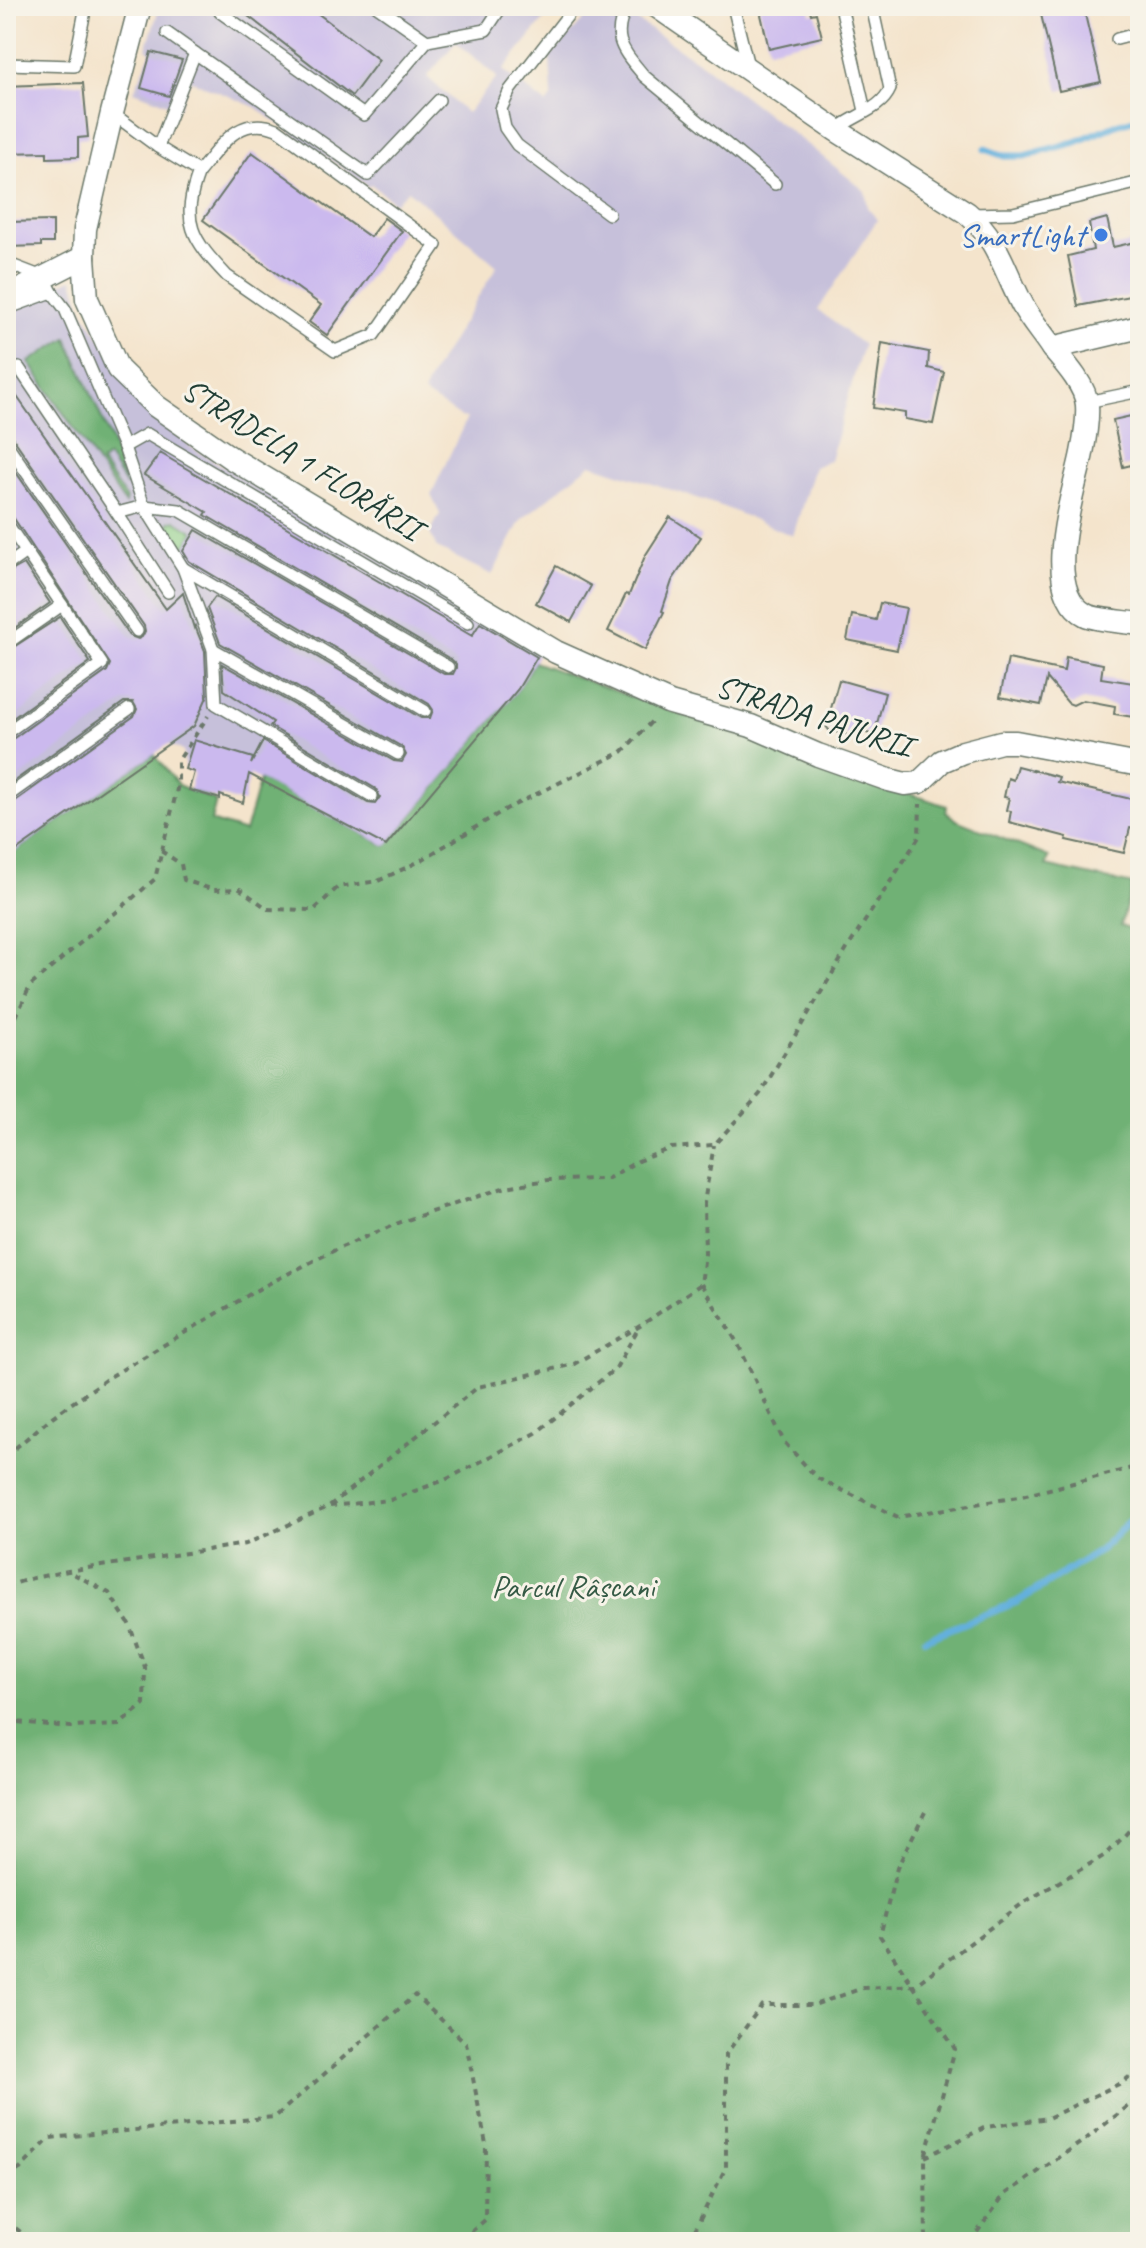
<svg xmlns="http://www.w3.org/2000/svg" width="1146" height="2248" font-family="Caveat,sans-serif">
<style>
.industrial{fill:#c6c0da;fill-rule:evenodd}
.green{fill:#8bce87;stroke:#55865e;stroke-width:2}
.forest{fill:#70b174;stroke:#487754;stroke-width:2}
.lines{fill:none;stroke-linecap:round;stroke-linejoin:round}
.stream{stroke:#63b0dd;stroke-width:7}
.building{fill:#cbb9ee}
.lane-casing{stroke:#6a7769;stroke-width:14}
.street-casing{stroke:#6a7769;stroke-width:25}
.path{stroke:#6a7769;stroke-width:4;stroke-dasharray:6 6;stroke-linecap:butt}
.lane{stroke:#fff;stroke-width:11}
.street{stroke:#fff;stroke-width:22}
.shop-dot{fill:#3f7fe0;stroke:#f7f3e8;stroke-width:3}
.labels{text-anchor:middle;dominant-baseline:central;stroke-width:6;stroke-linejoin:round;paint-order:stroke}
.shop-label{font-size:32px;fill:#366cbe;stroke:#f7f3e8;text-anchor:end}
.street-label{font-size:32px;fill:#1f3d34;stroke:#f7f3e8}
.park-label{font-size:32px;fill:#355a45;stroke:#f7f3e8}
</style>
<rect width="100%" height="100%" fill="#f7f3e8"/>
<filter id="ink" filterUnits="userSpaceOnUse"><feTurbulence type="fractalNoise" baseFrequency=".0125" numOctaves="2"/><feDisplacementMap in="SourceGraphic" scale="16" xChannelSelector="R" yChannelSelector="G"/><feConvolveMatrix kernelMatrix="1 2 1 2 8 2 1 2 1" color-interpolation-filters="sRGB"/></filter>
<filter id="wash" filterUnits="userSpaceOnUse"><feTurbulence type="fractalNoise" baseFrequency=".006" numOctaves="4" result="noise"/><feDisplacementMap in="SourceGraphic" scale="32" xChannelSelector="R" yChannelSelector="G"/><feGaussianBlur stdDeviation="1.8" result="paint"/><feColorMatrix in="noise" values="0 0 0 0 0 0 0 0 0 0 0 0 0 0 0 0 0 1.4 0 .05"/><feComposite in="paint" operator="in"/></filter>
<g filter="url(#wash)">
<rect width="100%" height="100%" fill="#f4e4cc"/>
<!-- industrial -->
<g class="industrial">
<path d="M160 6H555L503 70 546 104 552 96 550 57 596 6 603 10 606 6H615L705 66 813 149 865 191 868 207 877 220 818 310 863 345 830 460 814 467 793 536 724 507 591 464 521 520 492 575 437 548 430 533 440 514 431 495 467 418 461 417 423 393 434 370 497 266 408 190 395 203 371 184 369 187 255 107 190 80 179 108 134 91 151 52 146 49ZM456 42 497 77 467 113 427 77Z"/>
<path d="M73 279 82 309 146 410 191 447 540 651 518 689 386 846 250 774 243 803 221 796 220 799 194 772 185 769 183 751 146 735 145 743 154 754 6 858V304Z"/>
</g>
<!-- green -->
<path class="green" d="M175 520 194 532 183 551 168 530 169 522Z"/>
<!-- forest -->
<g class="forest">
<path d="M67 338 112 442 126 486 108 457 101 462 126 499 125 504 29 362Z"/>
<path d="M534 662 822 765 947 806 946 812 956 820 1049 857 1046 866 1133 885 1120 926 1140 931V2242H6V858L154 754 178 785 216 801 211 821 245 832 260 779 386 846 518 689Z"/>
</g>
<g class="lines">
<!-- stream -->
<g class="stream">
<path d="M985 149 1004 156H1024L1076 142 1115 125 1140 118"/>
<path d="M925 1639 1017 1602 1099 1551 1140 1511"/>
</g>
</g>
<g id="blocks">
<!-- building -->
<g class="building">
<path d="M235 6H308L379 60 352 96Z"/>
<path d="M759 6H809L811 14 816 13 822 37 769 49Z"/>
<path d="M1039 6H1083L1101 82 1059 91Z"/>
<path d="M151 52 182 60 169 96 141 88Z"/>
<path d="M83 83 88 137 78 138V157L47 158V152L6 153V86Z"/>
<path d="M252 152 370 237 384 218 402 231 327 335 309 322 321 305 203 220Z"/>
<path d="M1107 218 1113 247 1140 241V294L1078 306 1068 256 1093 250 1089 223Z"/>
<path d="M53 221V243H41V246L6 247V222Z"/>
<path d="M882 343 929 352 928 368 944 372 933 424 905 419V413L873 408Z"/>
<path d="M6 381 166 609 183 593 194 628 195 626 205 651 207 697 194 726 6 858V805L11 804 134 716 137 709 133 702H124L6 787V741L11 740 107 671 110 664 13 517 6 514V458L130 636 138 639 142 637 145 631 144 626 13 438 6 435Z"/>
<path d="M1140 414V463L1123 467 1113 420Z"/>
<path d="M160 453 472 636 480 623 537 657 518 689 386 846 249 774 243 803 220 795V799L189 790 194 772 185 769 194 740 253 758 251 764 263 741 368 803 375 804 380 797 376 789 270 726 273 722 224 690 222 664 394 761 402 762 406 755 402 747 220 643 207 608 215 597 421 718H430L433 710 429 704 189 561 183 551 196 530 444 674H453L456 668V664L452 660 205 515 207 512 144 475Z"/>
<path d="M670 517 701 537 672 581 662 611 664 612 645 650 608 631 626 594 629 595 645 556Z"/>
<path d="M24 564 50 603 6 634V574Z"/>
<path d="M556 566 591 586 571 622 536 603Z"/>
<path d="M880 603 906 608 897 650 847 640 852 615 876 620Z"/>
<path d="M60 617 90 662 6 723V652Z"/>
<path d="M1066 657 1103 664 1101 678 1140 684V718L1114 714 1115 706 1083 700 1073 705 1068 703 1047 678 1041 705 1000 697 1008 659 1064 671Z"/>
<path d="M839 680 885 693 874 735 856 730 854 737 829 730 825 725V718L830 712Z"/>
<path d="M1017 766 1059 777 1057 782 1140 801V817L1137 829 1130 828 1124 853 1066 840 1067 837 1009 822 1011 811 1006 810 1009 798 1004 797 1008 778 1013 780Z"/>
</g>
</g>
</g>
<g filter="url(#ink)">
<use href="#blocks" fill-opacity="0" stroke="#6a7769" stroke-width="2"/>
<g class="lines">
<!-- lane casing -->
<g class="lane-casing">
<g id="lane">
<path d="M223 6 220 12 364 115 427 41"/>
<path d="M377 6 427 41 486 30 502 6"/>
<path d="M575 6 510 90 501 109 505 128 517 145 609 214"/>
<path d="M627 6C610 39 623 50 644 76L775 184"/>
<path d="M733 6 748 66"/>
<path d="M841 6 865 111"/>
<path d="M167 33 195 53"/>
<path d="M1117 39 1140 33"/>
<path d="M6 64 74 66 86 6"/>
<path d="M112 113 158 147 199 172C180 222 192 239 227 276L335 351 374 335 436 245 277 129C238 114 221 146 199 172"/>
<path d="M836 130C854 115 881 110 890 89L872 6"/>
<path d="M158 147 195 53 368 175 439 100"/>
<path d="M972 214 1013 213 1140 182"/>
<path d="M6 263 45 278 52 292 65 309 124 447 144 506 183 568 213 649 216 704 372 796"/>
<path d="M6 309 52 292"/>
<path d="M19 368 117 513 144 506 179 510 448 667"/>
<path d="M1087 402 1140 391"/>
<path d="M6 443 137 631"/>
<path d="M124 447 147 434 468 623"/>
<path d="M117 513 168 592"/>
<path d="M6 522 102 664 6 733"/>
<path d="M6 566 26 552"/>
<path d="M183 568 425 711"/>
<path d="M6 644 62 605"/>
<path d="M213 649 398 754"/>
<path d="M6 797 129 709"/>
</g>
</g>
<!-- street casing -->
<g class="street-casing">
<g id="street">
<path d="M140 6 112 113 85 229 84 257 87 299 118 369 156 406 231 458 556 652 670 703 751 726 818 755 889 780 905 784 920 782 942 761 963 752 1001 742H1016L1140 765"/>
<path d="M656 6 836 130 967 213C999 240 1004 271 1023 306 1031 321 1043 334 1052 348L1140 327"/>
<path d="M6 297 84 257"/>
<path d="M1052 348C1064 362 1086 386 1087 405 1088 419 1085 438 1082 453 1075 490 1039 591 1086 615 1096 620 1127 622 1140 624"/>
</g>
</g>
<!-- path -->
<g class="path">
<path d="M161 851 181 864 184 880 214 890 240 889 268 909 314 910 338 887 378 881 418 862 506 809 622 752 654 719"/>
<path d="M6 1039 30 986 155 879 178 785V761L208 716"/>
<path d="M701 1284 738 1344 784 1442 817 1478 898 1517 1018 1497 1140 1466"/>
<path d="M6 1456 52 1417 108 1378 262 1287 339 1248 401 1222 506 1187 548 1180 607 1179 638 1161 671 1148 714 1145 760 1094 847 949 919 837 920 804"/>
<path d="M330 1506 390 1500 445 1480 536 1433 616 1368 639 1327"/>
<path d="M6 1586 33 1578 68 1571 246 1544 328 1507 478 1387 574 1364 640 1326 701 1284 705 1255 704 1203 714 1145"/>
<path d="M6 1721 70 1727 119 1725 144 1704 145 1667 129 1624 109 1593 70 1572"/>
<path d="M925 1812 897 1868 880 1936 955 2049 925 2157 926 2242"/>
<path d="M925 2157 986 2127 1048 2118 1123 2082 1140 2068"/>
<path d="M6 2177 20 2169 50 2138 275 2117 415 1995 466 2043 486 2144 485 2220 459 2242"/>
<path d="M6 2221 34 2242"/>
<path d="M689 2242 726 2167V2054L762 2005H814L863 1988 915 1985 1023 1903 1107 1854 1140 1819"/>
<path d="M970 2242 1004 2195 1086 2139 1140 2097"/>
</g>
<!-- lane -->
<use href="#lane" class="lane"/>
<!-- street -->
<use href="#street" class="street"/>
</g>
</g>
<!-- markers -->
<circle class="shop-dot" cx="1101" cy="235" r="8"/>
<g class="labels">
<!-- shop labels -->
<g class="shop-label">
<text x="1085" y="235">SmartLight</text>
</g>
<!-- street labels -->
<g class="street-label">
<text transform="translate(302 459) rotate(32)">STRADELA 1 FLORĂRII</text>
<text transform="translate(814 716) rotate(18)">STRADA PAJURII</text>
</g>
<!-- park labels -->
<g class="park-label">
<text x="573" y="1586">Parcul Râșcani</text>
</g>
</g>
<!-- margin -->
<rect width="1146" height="2248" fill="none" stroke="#f7f3e8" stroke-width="32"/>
</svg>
